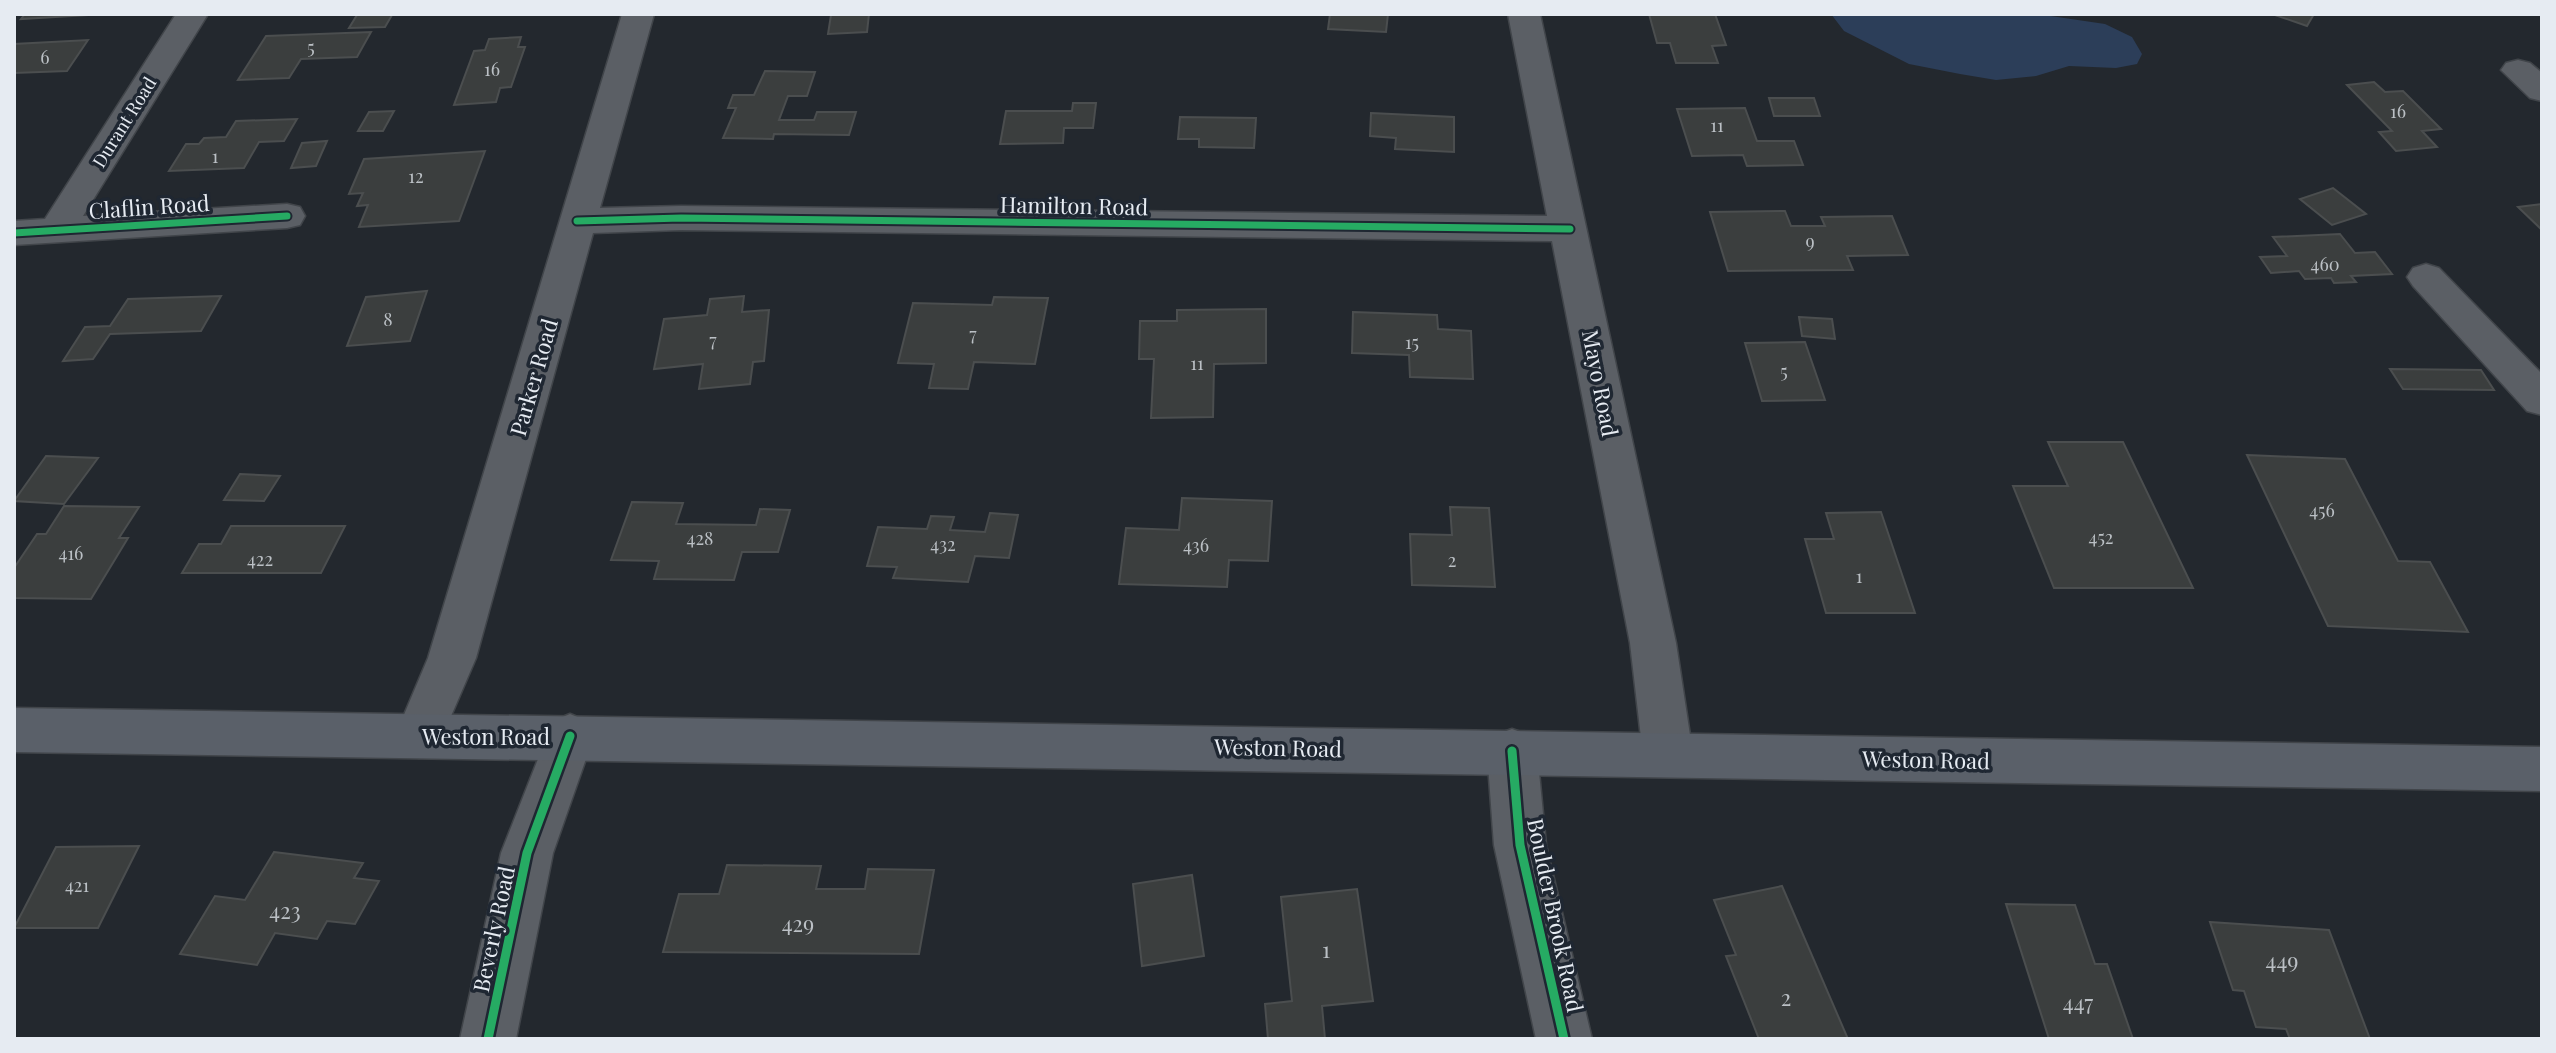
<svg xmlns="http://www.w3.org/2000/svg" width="2556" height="1053" font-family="'Playfair Display',serif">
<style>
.green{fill:#2c3e59}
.building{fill:#3b3e3e;stroke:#4b4e4f;stroke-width:2}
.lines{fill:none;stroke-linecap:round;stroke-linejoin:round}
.minor-casing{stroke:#41454a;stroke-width:3}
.major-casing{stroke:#41454a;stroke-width:3}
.minor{fill:#5b5f65;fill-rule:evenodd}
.major{fill:#5a6069;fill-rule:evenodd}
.cycleway-far1-casing{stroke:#1f2732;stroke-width:11}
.cycleway-casing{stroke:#1f2732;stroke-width:14}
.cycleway-far1{stroke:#26ab63;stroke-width:7}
.cycleway{stroke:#26ab63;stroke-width:9}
.labels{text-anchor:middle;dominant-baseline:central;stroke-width:7;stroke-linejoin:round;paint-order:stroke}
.number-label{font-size:18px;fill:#bbc0c5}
.far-street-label{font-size:18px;fill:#e6ebf2;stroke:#1f2732}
.street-label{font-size:22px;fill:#e6ebf2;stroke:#1f2732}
.near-number-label{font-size:22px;fill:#bbc0c5}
</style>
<rect width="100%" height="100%" fill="#23282e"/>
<!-- green -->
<path class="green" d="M1831 14H2037L2105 24 2132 37 2142 54 2137 64 2116 68 2069 66 2036 76 1996 80 1960 74 1909 64 1844 31Z"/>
<!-- building -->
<g class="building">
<path d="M25 14H105L21 19Z"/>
<path d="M869 14 867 32 828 34 831 15Z"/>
<path d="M1330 14H1388L1386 32 1328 29Z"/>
<path d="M1649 14H1715L1726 45 1712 46 1718 63H1676L1670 43H1657Z"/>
<path d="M2272 14H2314L2307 26Z"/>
<path d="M357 15H392L385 27 349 28Z"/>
<path d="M371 32 357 57 301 59 289 78 238 80 266 36Z"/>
<path d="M521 37 518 47H525L511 87 500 88 496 102 454 105 474 51 485 50 489 39Z"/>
<path d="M88 40 67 71 14 73V44Z"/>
<path d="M765 71 815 72 807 96H788L779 120H814L817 112H856L849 135 774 134 773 139 723 138 736 108H728L733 95H754Z"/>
<path d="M2374 82 2385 92 2403 91 2441 129 2422 131 2437 147 2396 151 2379 132 2392 131 2347 85Z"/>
<path d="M1769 98H1814L1820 116H1774Z"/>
<path d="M1073 103H1096L1093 128H1064L1063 143 1000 144 1006 111H1072Z"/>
<path d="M1745 108 1757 141H1794L1803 165 1747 166 1743 155 1692 156 1677 109Z"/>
<path d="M394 111 383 131H358L369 112Z"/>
<path d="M1371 113 1454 117V152L1395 149 1396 138 1370 136Z"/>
<path d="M1180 117 1256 118 1254 148 1199 147V139H1178Z"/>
<path d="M297 119 284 141 259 142 244 168 169 171 186 144H199L204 138 226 137 236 121Z"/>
<path d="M327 141 316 166 291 168 302 143Z"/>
<path d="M485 151 459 221 359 227 368 205 357 206 363 193 349 194 364 159Z"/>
<path d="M2333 188 2366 214 2332 225 2300 199Z"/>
<path d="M2542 204V230L2518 207Z"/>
<path d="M1785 211 1791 226H1825L1821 217 1892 216 1908 255 1847 256 1853 270 1728 271 1710 212Z"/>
<path d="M2340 234 2355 253 2375 252 2392 274 2351 276 2356 282 2334 283 2331 278 2305 279 2299 271 2271 273 2260 257 2287 256 2273 237Z"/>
<path d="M427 291 410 341 347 346 366 297Z"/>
<path d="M221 296 201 331 110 334 93 359 63 361 85 327 110 326 128 299Z"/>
<path d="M744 296 742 312 769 310 764 361 753 362 750 384 699 389 703 364 654 369 664 319 707 315 710 299Z"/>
<path d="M994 297 1048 298 1035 364 974 362 968 389 929 388 934 364 898 363 913 303 992 305Z"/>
<path d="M1266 309V363L1214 364 1213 417 1151 418 1154 359H1139L1140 321H1177V310Z"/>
<path d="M1353 312 1437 315 1438 329 1471 331 1473 379 1410 377 1409 355 1352 353Z"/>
<path d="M1799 317 1832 319 1835 339 1802 336Z"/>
<path d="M1805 342 1825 400 1762 401 1745 343Z"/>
<path d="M2390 369 2481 370 2494 390 2403 389Z"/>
<path d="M2048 442H2123L2193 588H2054L2013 486H2068Z"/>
<path d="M2247 455 2345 459 2398 561 2430 562 2468 632 2328 626Z"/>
<path d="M46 456 98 458 64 504 14 501Z"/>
<path d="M240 474 280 476 264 501 224 500Z"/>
<path d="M1182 498 1272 501 1268 561 1229 560 1227 587 1119 584 1126 528 1179 530Z"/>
<path d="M632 502 683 503 676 524 756 525 760 509 790 510 778 552H742L734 580 654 579 659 561 611 560Z"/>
<path d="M64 506 139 507 119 538H128L91 599 14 598V568L37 534H46Z"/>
<path d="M1450 507 1489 508 1495 587 1412 585 1410 534 1452 535Z"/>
<path d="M1881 512 1915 613H1826L1805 539H1834L1826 513Z"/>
<path d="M990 513 1018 515 1009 558 975 556 968 582 893 578 897 567 867 566 878 527 927 529 931 516 954 517 950 530 985 532Z"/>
<path d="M231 526H345L321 573H182L199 544H221Z"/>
<path d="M139 846 98 928H14L56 847Z"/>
<path d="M274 852 363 863 354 878 379 881 355 924 327 921 317 939 275 933 257 965 180 954 215 896 245 900Z"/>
<path d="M727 865 821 866 816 889H865L868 869 934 870 919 954 663 952 679 894H719Z"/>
<path d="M1192 875 1204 956 1142 966 1133 884Z"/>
<path d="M1782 886 1848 1039H1759L1726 956 1736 955 1714 900Z"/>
<path d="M1357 889 1373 1001 1322 1006 1325 1039H1268L1265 1004 1292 1001 1281 897Z"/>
<path d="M2006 904 2075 905 2095 964H2107L2133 1039H2049Z"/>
<path d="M2210 922 2329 930 2370 1039H2290L2286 1029 2256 1027 2244 991 2233 990Z"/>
</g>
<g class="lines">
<!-- minor casing -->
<g class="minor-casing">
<g id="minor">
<path d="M176 14H208L83 216 287 204 300 207 305 216 300 225 287 228 14 245V221L45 219Z"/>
<path d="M622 14H654L600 208 681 206 1547 216 1508 14H1540L1676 643 1693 755 1685 771 1668 777 1651 771 1643 755 1630 643 1552 241 681 230 593 233 476 658 436 751 419 758 402 751 395 736 428 658Z"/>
<path d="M2518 60 2530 63 2542 73V101L2530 98 2501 70 2506 63Z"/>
<path d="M2426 264 2439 268 2542 374V415L2527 411 2413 286 2407 277 2413 268Z"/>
<path d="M570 714 587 721 594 736 553 853 516 1039H460L501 853 553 721Z"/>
<path d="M1512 729 1529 735 1537 751 1546 845 1592 1039H1536L1494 845 1487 751 1495 735Z"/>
</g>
</g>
<!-- major casing -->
<g class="major-casing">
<path id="major" d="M14 708 2542 747V791L14 752Z"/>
</g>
<!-- minor -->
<use href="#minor" class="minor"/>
<!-- major -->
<use href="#major" class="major"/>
<!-- cycleway-far1 casing -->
<g class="cycleway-far1-casing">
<g id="cycleway-far1">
<path d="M577 221 681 218 1570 229"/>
<path d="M14 233 287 216"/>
</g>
</g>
<!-- cycleway casing -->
<g class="cycleway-casing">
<g id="cycleway">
<path d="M1512 751 1520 845 1564 1039"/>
<path d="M488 1039 527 853 570 736"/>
</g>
</g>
<!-- cycleway-far1 -->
<use href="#cycleway-far1" class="cycleway-far1"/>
<!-- cycleway -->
<use href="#cycleway" class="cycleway"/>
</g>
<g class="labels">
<!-- number labels -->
<g class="number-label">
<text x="311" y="47">5</text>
<text x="45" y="57">6</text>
<text x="492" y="69">16</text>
<text x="2398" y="111">16</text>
<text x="1717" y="125">11</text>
<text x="215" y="156">1</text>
<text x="416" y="176">12</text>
<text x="1810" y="241">9</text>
<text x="2325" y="264">460</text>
<text x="388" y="319">8</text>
<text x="973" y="334">7</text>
<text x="713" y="340">7</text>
<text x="1412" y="342">15</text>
<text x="1197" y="363">11</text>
<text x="1784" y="371">5</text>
<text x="2322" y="510">456</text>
<text x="2101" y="537">452</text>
<text x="700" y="538">428</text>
<text x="943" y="544">432</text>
<text x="1196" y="545">436</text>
<text x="71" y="553">416</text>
<text x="260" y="559">422</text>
<text x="1452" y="560">2</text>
<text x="1859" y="576">1</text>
<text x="77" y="885">421</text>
</g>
<!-- far-street labels -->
<g class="far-street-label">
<text transform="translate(124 122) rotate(-58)">Durant Road</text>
</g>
<!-- street labels -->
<g class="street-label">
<text transform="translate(1074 205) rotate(1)">Hamilton Road</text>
<text transform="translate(149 206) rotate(-4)">Claflin Road</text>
<text transform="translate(533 377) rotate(-74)">Parker Road</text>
<text transform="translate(1601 383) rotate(79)">Mayo Road</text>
<text x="486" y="736">Weston Road</text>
<text transform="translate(1278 747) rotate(1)">Weston Road</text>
<text transform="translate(1926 759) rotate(1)">Weston Road</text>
<text transform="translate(1556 915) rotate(78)">Boulder Brook Road</text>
<text transform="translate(493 929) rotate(-78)">Beverly Road</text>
</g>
<!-- near-number labels -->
<g class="near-number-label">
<text x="285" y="910">423</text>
<text x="798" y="923">429</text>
<text x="1326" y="949">1</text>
<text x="2282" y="960">449</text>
<text x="1786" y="997">2</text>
<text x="2078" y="1002">447</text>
</g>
</g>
<!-- border -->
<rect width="2556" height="1053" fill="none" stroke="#e6ebf2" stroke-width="32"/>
</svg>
